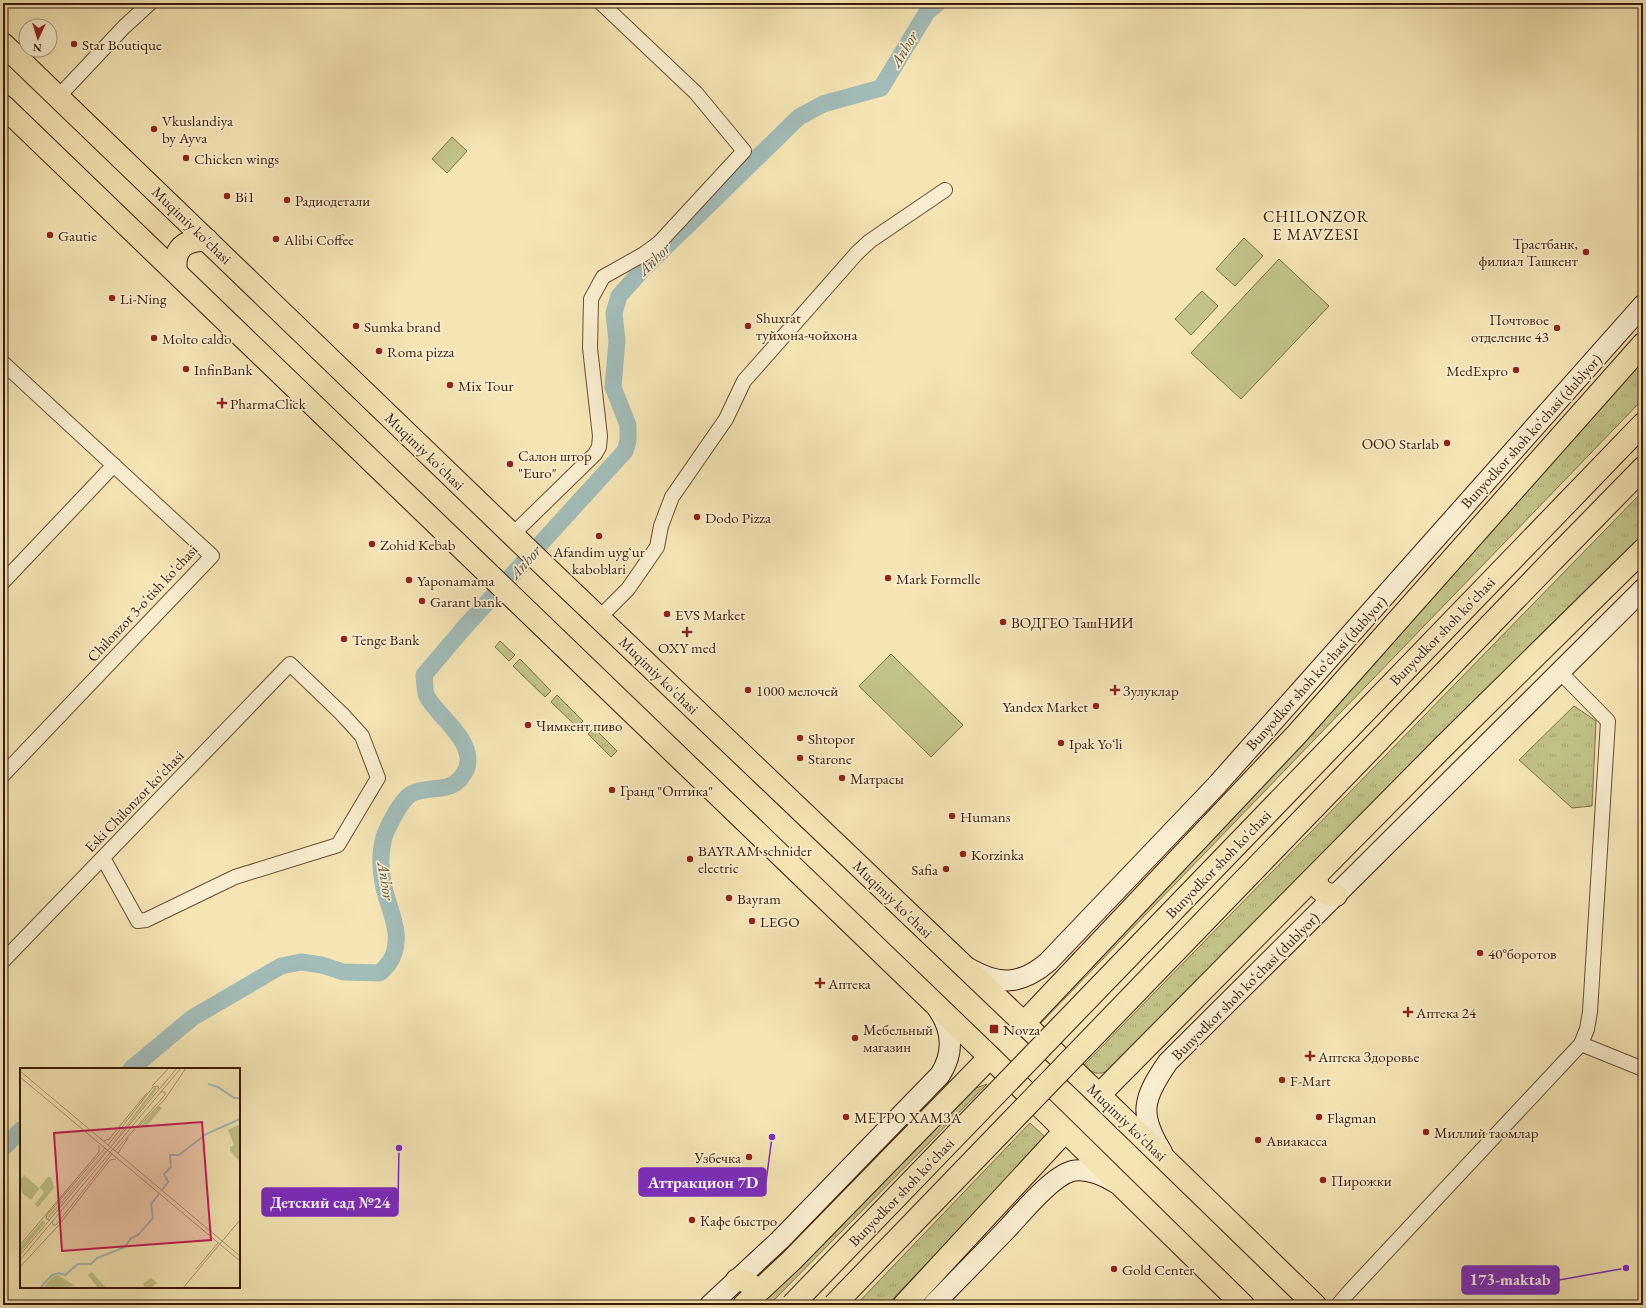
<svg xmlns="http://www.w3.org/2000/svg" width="1646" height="1308" font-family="'EB Garamond',serif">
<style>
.grass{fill:url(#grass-tufts);stroke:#7e6f49}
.pitch{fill:#c2c38a;stroke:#7e6f49}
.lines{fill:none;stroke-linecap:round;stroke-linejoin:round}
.canal{stroke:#a2bcb9;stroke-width:17}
.street-casing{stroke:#6a4e33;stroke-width:16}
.secondary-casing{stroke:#3b1b08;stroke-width:22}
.primary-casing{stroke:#3b1b08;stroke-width:24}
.street{stroke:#f8eecf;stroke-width:14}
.secondary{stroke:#f8eecf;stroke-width:20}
.primary{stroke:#f5e5b5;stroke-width:22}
.primary-bridge-casing{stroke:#3b1b08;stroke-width:24;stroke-linecap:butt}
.primary-bridge{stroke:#f5e5b5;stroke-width:22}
.poi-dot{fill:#8f2418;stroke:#f8eecf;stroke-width:1.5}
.labels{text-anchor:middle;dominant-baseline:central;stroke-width:3.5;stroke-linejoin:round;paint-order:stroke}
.poi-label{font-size:15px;fill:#3b1b08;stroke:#f8eecf;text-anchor:start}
.street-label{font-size:15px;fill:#3b1b08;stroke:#f8eecf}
.water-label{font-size:16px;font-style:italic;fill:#5a4b3d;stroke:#f8eecf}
.neighbourhood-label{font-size:16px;letter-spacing:1px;fill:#3b1b08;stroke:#f8eecf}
.inset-river{fill:none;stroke:#a2bcb9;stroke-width:2}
.inset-road{fill:none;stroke:#ab9470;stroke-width:1}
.view{fill:#c2185b;fill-opacity:0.15;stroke:#c2185b;stroke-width:2}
.inset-edge{fill:none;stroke:#3b1b08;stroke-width:2}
.leader{fill:none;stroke:#7b2cbf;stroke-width:1.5}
.callout-dot{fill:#7b2cbf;stroke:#f8eecf;stroke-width:1.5}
.callout{fill:#7b2cbf;stroke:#7b2cbf;stroke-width:1.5}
.callout-label{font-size:16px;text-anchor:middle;font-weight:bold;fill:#fff}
</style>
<defs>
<pattern id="grass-tufts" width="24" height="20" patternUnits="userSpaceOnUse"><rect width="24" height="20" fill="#c2c38a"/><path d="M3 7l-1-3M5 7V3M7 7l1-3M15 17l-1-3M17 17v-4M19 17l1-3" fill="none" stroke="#a8a776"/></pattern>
</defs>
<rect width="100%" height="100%" fill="#f5e5b5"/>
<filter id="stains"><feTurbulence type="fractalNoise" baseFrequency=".005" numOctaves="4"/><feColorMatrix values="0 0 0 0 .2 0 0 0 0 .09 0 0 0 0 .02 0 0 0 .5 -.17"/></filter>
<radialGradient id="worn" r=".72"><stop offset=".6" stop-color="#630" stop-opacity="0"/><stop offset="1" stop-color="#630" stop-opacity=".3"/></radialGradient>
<!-- grass -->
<g class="grass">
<path d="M1643 358V399L1041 1023 1044 1013 1172 882 1289 757Z"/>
<path d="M1643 491V537L1251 925 1116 1065C1104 1075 1095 1077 1084 1065Z"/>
<path d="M500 641 515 655 509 661 495 647Z"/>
<path d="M520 659 551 691 545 697 513 666Z"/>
<path d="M557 695 583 721 577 727 551 702Z"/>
<path d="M1574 706 1596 721 1592 806 1572 808 1519 760Z"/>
<path d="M594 728 617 751 611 757 588 734Z"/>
<path d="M987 1084 769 1305H760L809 1259 976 1088Z"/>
<path d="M1030 1123 1046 1138 887 1305H856Z"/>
</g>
<!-- pitch -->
<g class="pitch">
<path d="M452 137 467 151 447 173 432 159Z"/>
<path d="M1244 238 1263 256 1235 286 1216 269Z"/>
<path d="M1279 259 1329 306 1241 399 1191 353Z"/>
<path d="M1202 291 1218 306 1191 335 1175 319Z"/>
<path d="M891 654 963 725 931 757 859 686Z"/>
</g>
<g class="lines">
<!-- canal -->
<g class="canal">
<path d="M131 1069 192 1018 281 966 301 962 322 965 343 972 380 973C386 967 392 961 394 953 402 930 387 906 383 883 380 868 380 852 384 837 388 826 401 800 411 794 430 784 450 795 463 775 466 771 468 766 468 761 469 737 439 717 428 698 424 693 425 681 424 675L463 629 625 451 628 441V425L613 387 617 341 614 313 619 296 642 270 799 117 823 104 881 88 927 12 938 3"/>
<path d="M3 1148 21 1130"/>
</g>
<!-- street casing -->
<g class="street-casing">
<g id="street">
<path d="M58 97 124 27 150 3"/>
<path d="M3 363 212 556 3 775"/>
<path d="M512 535 595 454 599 447 600 436 590 348 591 299 603 277 644 254 659 243 744 151 696 93 601 3"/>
<path d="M3 582 114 465"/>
<path d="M599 618 628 589 657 547 661 526 672 497 726 419 744 381 857 253 870 241 945 190"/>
<path d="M3 961 290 664 342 714 362 736 378 778 338 845 235 877 146 920 138 921 103 858"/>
<path d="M1581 1044 1643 1069"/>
<path d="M1338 1305 1348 1293 1581 1044 1587 1029 1590 1012 1608 721 1560 672"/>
</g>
</g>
<!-- secondary casing -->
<g class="secondary-casing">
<g id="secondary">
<path d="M968 968C999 986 1021 985 1048 962L1216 786 1643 305"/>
<path d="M1162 1152C1138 1114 1143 1098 1168 1062L1643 589"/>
<path d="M710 1305 780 1240 940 1075C954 1053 953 1031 938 1009"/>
<path d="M933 1305C957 1280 982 1255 1006 1230 1022 1213 1051 1177 1072 1171 1088 1168 1103 1175 1116 1183"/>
</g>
</g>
<!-- primary casing -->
<g class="primary-casing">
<g id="primary">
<path d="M3 44 552 573 1099 1095 1315 1305"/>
<path d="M3 106 990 1057 1243 1305"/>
<path d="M176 272C173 249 184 239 207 240"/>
<path d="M1531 540 1643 424"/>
<path d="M1554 559 1643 468"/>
<path d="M1317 875C1315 888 1323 895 1336 895"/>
<path d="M1024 1023 1297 734 1643 344"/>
<path d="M1099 1095 1444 746 1643 550"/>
<path d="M737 1280C748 1280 754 1285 754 1296"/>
<path d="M744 1305 792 1260 990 1057"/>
<path d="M904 1305 1065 1131"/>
</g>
</g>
<!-- street -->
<use href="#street" class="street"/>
<!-- secondary -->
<use href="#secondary" class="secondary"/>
<!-- primary -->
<use href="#primary" class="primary"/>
<!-- primary-bridge casing -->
<g class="primary-bridge-casing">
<g id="primary-bridge">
<path d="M792 1305 1531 540"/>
<path d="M834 1305 1554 559"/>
</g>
</g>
<!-- primary-bridge -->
<use href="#primary-bridge" class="primary-bridge"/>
</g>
<!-- markers -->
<g class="poi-dot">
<circle cx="74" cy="44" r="4"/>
<circle cx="154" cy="129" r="4"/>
<circle cx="186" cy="158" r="4"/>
<circle cx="227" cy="196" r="4"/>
<circle cx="287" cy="200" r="4"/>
<circle cx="50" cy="235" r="4"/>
<circle cx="276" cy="239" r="4"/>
<circle cx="1586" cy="252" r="4"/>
<circle cx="112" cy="298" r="4"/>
<circle cx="356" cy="326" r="4"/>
<circle cx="748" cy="326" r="4"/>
<circle cx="1557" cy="328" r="4"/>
<circle cx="154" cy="338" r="4"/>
<circle cx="379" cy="351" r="4"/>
<circle cx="186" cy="369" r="4"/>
<circle cx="1516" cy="370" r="4"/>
<circle cx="450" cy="385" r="4"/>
<path d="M220 397h4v4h4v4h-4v4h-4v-4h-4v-4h4z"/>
<circle cx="1447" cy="443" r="4"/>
<circle cx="510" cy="464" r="4"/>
<circle cx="697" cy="517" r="4"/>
<circle cx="599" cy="536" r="4"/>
<circle cx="372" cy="544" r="4"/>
<circle cx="888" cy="578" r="4"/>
<circle cx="409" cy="580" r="4"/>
<circle cx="422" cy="601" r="4"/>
<circle cx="667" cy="614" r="4"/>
<circle cx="1003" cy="622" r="4"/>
<path d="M685 626h4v4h4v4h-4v4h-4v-4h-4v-4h4z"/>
<circle cx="344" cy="639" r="4"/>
<circle cx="748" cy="690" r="4"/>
<path d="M1113 684h4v4h4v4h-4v4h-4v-4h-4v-4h4z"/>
<circle cx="1096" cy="706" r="4"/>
<circle cx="528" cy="725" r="4"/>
<circle cx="800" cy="738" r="4"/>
<circle cx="1061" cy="743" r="4"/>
<circle cx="800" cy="758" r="4"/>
<circle cx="842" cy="778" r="4"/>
<circle cx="612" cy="790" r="4"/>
<circle cx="952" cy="816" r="4"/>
<circle cx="963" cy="854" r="4"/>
<circle cx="690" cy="859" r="4"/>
<circle cx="946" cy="869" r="4"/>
<circle cx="729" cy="898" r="4"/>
<circle cx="752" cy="921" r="4"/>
<circle cx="1480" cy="953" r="4"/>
<path d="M818 977h4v4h4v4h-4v4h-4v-4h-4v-4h4z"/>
<path d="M1406 1006h4v4h4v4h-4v4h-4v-4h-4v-4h4z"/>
<rect x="989" y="1024" width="10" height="10" rx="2"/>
<circle cx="855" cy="1038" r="4"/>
<path d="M1308 1050h4v4h4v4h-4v4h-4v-4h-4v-4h4z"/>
<circle cx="1282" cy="1080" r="4"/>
<circle cx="846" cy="1117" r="4"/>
<circle cx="1319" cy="1117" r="4"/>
<circle cx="1426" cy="1132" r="4"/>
<circle cx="1258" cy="1140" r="4"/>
<circle cx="749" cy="1157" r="4"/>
<circle cx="1323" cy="1180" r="4"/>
<circle cx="692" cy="1220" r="4"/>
<circle cx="1114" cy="1269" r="4"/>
</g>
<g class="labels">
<!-- poi labels -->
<g class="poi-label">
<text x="82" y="44">Star Boutique</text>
<text x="162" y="120">Vkuslandiya<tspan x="162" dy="17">by Ayva</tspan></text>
<text x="194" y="158">Chicken wings</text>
<text x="235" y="196">Bi1</text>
<text x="295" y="200">Радиодетали</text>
<text x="58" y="235">Gautie</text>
<text x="284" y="239">Alibi Coffee</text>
<text x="1578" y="243" text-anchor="end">Трастбанк,<tspan x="1578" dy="17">филиал Ташкент</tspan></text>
<text x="120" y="298">Li-Ning</text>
<text x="756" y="317">Shuxrat<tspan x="756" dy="17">туйхона-чойхона</tspan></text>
<text x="1549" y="319" text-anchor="end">Почтовое<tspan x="1549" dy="17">отделение 43</tspan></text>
<text x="364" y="326">Sumka brand</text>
<text x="162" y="338">Molto caldo</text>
<text x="387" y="351">Roma pizza</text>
<text x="194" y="369">InfinBank</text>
<text x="1508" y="370" text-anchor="end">MedExpro</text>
<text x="458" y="385">Mix Tour</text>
<text x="230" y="403">PharmaClick</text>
<text x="1439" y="443" text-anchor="end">ООО Starlab</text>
<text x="518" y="455">Салон штор<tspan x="518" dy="17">"Euro"</tspan></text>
<text x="705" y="517">Dodo Pizza</text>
<text x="380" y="544">Zohid Kebab</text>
<text x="599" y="551" text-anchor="middle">Afandim uygʻur<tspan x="599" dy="17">kaboblari</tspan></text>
<text x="896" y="578">Mark Formelle</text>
<text x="417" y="580">Yaponamama</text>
<text x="430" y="601">Garant bank</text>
<text x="675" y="614">EVS Market</text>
<text x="1011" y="622">ВОДГЕО ТашНИИ</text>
<text x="352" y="639">Tenge Bank</text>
<text x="687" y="647" text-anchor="middle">OXY med</text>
<text x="756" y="690">1000 мелочей</text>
<text x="1123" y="690">Зулуклар</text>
<text x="1088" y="706" text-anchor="end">Yandex Market</text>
<text x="536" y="725">Чимкент пиво</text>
<text x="808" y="738">Shtopor</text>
<text x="1069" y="743">Ipak Yoʻli</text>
<text x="808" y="758">Starone</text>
<text x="850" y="778">Матрасы</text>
<text x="620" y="790">Гранд "Оптика"</text>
<text x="960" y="816">Humans</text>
<text x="698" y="850">BAYRAM schnider<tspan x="698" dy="17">electric</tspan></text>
<text x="971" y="854">Korzinka</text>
<text x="938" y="869" text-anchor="end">Safia</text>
<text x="737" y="898">Bayram</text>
<text x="760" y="921">LEGO</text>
<text x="1488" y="953">40°боротов</text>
<text x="828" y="983">Аптека</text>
<text x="1416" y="1012">Аптека 24</text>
<text x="863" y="1029">Мебельный<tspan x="863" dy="17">магазин</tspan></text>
<text x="1003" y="1029">Novza</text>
<text x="1318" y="1056">Аптека Здоровье</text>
<text x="1290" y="1080">F-Mart</text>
<text x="854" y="1117">МЕТРО ХАМЗА</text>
<text x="1327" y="1117">Flagman</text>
<text x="1434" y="1132">Миллий таомлар</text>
<text x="1266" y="1140">Авиакасса</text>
<text x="741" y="1157" text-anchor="end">Узбечка</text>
<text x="1331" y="1180">Пирожки</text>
<text x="700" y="1220">Кафе быстро</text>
<text x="1122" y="1269">Gold Center</text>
</g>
<!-- street labels -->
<g class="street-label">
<text transform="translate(192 225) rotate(44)">Muqimiy ko'chasi</text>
<text transform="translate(1531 431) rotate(-48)">Bunyodkor shoh koʻchasi (dublyor)</text>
<text transform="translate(425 451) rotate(44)">Muqimiy ko'chasi</text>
<text transform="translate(142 603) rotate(-47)">Chilonzor 3-o'tish ko'chasi</text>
<text transform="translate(1442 631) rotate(-46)">Bunyodkor shoh ko'chasi</text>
<text transform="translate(1316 673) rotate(-48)">Bunyodkor shoh koʻchasi (dublyor)</text>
<text transform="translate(659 675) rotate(44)">Muqimiy ko'chasi</text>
<text transform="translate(134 801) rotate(-46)">Eski Chilonzor ko'chasi</text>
<text transform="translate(1218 864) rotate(-46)">Bunyodkor shoh ko'chasi</text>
<text transform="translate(893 899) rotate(44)">Muqimiy ko'chasi</text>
<text transform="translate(1245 986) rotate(-45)">Bunyodkor shoh koʻchasi (dublyor)</text>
<text transform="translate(1127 1122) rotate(44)">Muqimiy ko'chasi</text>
<text transform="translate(901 1192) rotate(-46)">Bunyodkor shoh ko'chasi</text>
</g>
<!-- water labels -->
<g class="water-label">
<text transform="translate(904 49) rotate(-59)">Anhor</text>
<text transform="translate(654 259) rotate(-45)">Anhor</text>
<text transform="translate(525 562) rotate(-48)">Anhor</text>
<text transform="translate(386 881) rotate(81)">Anhor</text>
</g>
<!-- neighbourhood labels -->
<g class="neighbourhood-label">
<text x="1316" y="216">CHILONZOR<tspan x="1316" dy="18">E MAVZESI</tspan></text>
</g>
</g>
<!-- overview -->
<g transform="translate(20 1068)">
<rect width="220" height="220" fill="#f5e5b5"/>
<path d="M135 19 137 21 131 29 91 77ZM86 82V83L28 151 27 149ZM131 210 137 215 131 220H125L123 216Z" fill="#c2c38a"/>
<path d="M139 38 142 40 125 60 122 57ZM4 107 19 120 28 109H31L34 120 18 139 15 136 24 124 20 120 11 132 2 125 0 112ZM23 152 25 155 0 185V179ZM72 204 86 220H78L68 207Z" fill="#c2c38a"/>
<path d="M220 56V94L210 83V79L214 77 208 62Z" fill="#c2c38a"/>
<path d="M38 207 55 218 23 220 32 209Z" fill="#c2c38a"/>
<path class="inset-river" d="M188 16 198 19 214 30H219M142 122 148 114 144 106 151 99 150 87H159L186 66 220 51M20 220 32 207 39 205 45 207 58 196H71L77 190 105 179 111 170 118 167 133 150 131 136 139 126"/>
<path class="inset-road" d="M0 3 220 188M0 9 220 193M132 18 149 0M119 58 145 31 166 0M84 73 89 71 127 25M88 77 133 19 138 18 139 21M95 83 145 27V24H141M98 85 108 70M30 152 26 151 27 147 85 80M32 153 33 157H36L92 86M0 177 79 84V77M0 187 157 0M0 192 161 0M0 199 38 158 90 92 96 91M176 201 198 175M163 220 220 152"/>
<path class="view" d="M182 54 191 172 42 183 34 65Z"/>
<rect width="220" height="220" class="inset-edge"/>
</g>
<!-- callouts -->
<path class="leader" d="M772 1137L766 1182M399 1148L398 1202M1626 1268L1559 1280"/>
<g class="callout-dot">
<circle cx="772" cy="1137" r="4"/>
<circle cx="399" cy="1148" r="4"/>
<circle cx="1626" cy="1268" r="4"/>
</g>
<g class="callout">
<rect x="639" y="1168" width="127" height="28" rx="4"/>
<rect x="262" y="1188" width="136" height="28" rx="4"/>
<rect x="1462" y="1266" width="97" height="28" rx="4"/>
</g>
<g class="callout-label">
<text x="703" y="1188">Аттракцион 7D</text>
<text x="330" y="1208">Детский сад №24</text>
<text x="1510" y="1285">173-maktab</text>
</g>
<!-- margin -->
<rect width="1646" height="1308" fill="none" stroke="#f5e5b5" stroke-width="16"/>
<rect x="4" y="4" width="1638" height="1300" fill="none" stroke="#3b1b08" stroke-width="2"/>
<rect x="8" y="8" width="1630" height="1292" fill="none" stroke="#3b1b08"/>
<!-- north arrow -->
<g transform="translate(38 38) rotate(184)"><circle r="19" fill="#f8eecf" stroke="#ac9a7f"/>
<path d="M0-3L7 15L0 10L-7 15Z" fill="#8f2418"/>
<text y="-6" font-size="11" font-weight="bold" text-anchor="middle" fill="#3b1b08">N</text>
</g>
<rect width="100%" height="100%" filter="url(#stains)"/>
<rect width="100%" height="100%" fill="url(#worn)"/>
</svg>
